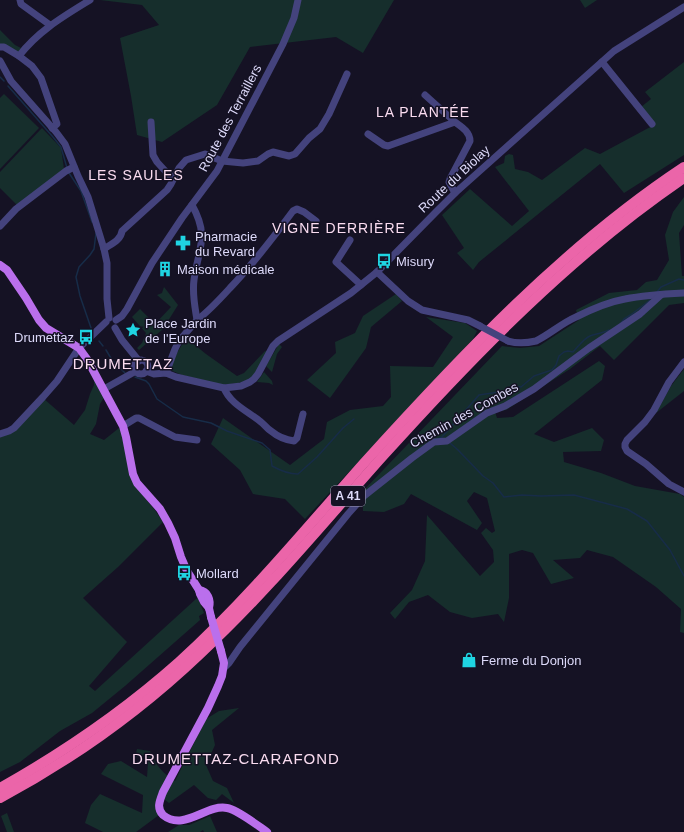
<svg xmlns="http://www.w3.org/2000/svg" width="684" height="832" font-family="Helvetica,sans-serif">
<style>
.green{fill:#162e2c}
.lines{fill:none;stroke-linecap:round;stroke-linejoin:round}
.stream{stroke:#172c48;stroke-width:1.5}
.minor{stroke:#44437d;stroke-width:7}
.major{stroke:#ba6fec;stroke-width:8}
.highway{stroke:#eb65a9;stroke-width:10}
.minor-bridge{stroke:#44437d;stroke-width:7}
.major-bridge{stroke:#ba6fec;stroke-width:8}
.labels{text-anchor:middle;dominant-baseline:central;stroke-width:3;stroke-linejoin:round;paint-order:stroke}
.shield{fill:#151224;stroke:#a19eba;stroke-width:1}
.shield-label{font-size:12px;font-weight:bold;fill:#dddafa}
.street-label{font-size:13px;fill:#dddafa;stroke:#151224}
.poi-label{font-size:13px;fill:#dddafa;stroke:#151224;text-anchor:start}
.neighbourhood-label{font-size:14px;letter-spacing:1px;fill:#fadcf0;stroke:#151224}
.quarter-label{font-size:15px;letter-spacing:1px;fill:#fadcf0;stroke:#151224}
</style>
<rect width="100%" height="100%" fill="#151224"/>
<!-- green -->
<g class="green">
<path d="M100 0H394L363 53 336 37 250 47 217 105 162 142 137 135 131 96 120 38 159 25 142 5Z"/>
<path d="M580 0H597L585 8Z"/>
<path d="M0 30 15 45 21 48 24 45 19 54 0 44Z"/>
<path d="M684 62V155L624 193 600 164 479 262 473 270 457 253 464 248 442 215 470 189 512 226 529 211 495 167 504 163 505 156 509 154 513 155 515 169 528 172 542 180 585 148 600 154 654 125 641 107 651 99 645 92Z"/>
<path d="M4 94 39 128 0 169V98Z"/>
<path d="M42 128 61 148 64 169 18 206 0 188V172Z"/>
<path d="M684 197V225L679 233 682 276H684V303L669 305 614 360 600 346 570 369 506 410 495 412 497 418 513 417 599 361 605 366 602 380 534 434 554 442 592 428 604 440 601 451 563 452 564 462 601 473 635 486 680 494 684 497V633L680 632 681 609 656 587 613 557 587 550 580 558 553 560 574 578 551 584 533 553 522 550 509 554V598L504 622 498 614 472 618 450 612 428 595 409 602 395 619 390 613 412 590 425 561 427 515 480 576 494 562 493 550 481 533 486 528 492 533 495 531 487 498 474 492 467 501 482 523 477 530 411 494 404 504 384 512 363 511V507L361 493 502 346 520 348 539 346 579 320 576 310 609 293 637 290 646 282 657 280 669 260 665 235 673 212Z"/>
<path d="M164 287 178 305 163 329 139 350 137 348 142 343 146 333 132 317 140 309 155 324 171 307 157 295 162 293Z"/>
<path d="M396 294 402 301 371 327 366 348 330 398 307 380 336 353 335 342 355 333 363 316Z"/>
<path d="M426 317 465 323 477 331 473 339 305 519 285 499 253 494 240 470 211 444 223 418 290 465 324 439 327 422 350 410 383 406 391 397 390 366 433 367 453 337Z"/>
<path d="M186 338 206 354 237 376 244 373 265 351 268 352 255 375 249 380 238 383 223 385 182 375 170 370 177 353Z"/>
<path d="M279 344 282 347 277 354 272 372 266 366Z"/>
<path d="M684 369V391L656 413 671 386Z"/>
<path d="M264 372 272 381 273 385 269 383 257 382Z"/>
<path d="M94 378 105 396 100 404 96 424 90 434 104 440 119 428 122 432 133 482 144 497 154 509 163 522 118 567 83 598 127 642 89 686 95 691 196 599 198 598 204 613 199 616 200 620 125 686 92 713 60 731 20 762 0 772V436L44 399 74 425 85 410 90 394 94 385Z"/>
<path d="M239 708 212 730 215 745 206 765 213 781 227 788 234 803 222 794 216 800 208 798 194 785 169 803 164 799 159 815 136 832H103L85 823 91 805 100 794 142 813 143 795 101 774 108 764 121 761 147 777 148 763 144 755 135 757 137 749 150 751C156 765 161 772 175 781L206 719 219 711Z"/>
<path d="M7 813 14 832H7L1 816Z"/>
<path d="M210 816 217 832H204L203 830 200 832H168L179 825H189Z"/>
</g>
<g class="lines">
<!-- stream -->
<g class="stream">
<path d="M0 77 4 81"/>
<path d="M8 86 53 137 61 147 67 168"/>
<path d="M69 173 81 191 92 222"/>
<path d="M657 292 661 287 679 279 684 280"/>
<path d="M621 323 624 319 632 314 650 300"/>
<path d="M91 328 80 296 76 277 79 267 90 255 94 249 96 233"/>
<path d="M99 341 103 346"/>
<path d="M106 350 112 360 125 373"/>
<path d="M135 377 146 381 149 384 157 399 183 417 211 423 227 431 262 443 270 450 272 466C281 471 288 474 298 474L317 457 343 428 354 419"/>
<path d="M438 439 442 437 479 395 505 391 513 386 521 387 534 376 552 370 556 365 559 356 564 352 568 351 573 352C578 347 583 339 590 336 596 334 603 333 609 330"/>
<path d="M450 443 458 450 483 476 493 483 504 497 522 495 541 496 574 495 627 509 647 521 670 550 684 576"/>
</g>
<!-- minor -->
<g class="minor">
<path d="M20 0 21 4 50 25"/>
<path d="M0 47H4L19 56C38 31 64 16 90 0"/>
<path d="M19 56 32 66 41 78 57 124 52 128"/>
<path d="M0 61 11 81 56 132 65 144 78 176 88 197 104 249 107 263V299L109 318"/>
<path d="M602 62 652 124"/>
<path d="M425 95 455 122"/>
<path d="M151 122 153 155 157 162 168 174 174 178"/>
<path d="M368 134 384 145 388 146 455 122C462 127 470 132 470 141L450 179 449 182 455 193"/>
<path d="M0 226 16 209 66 171 74 167"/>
<path d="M350 240 336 262 361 285"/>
<path d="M104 249C111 244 121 240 122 231L167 190 171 184 179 168 186 160 205 154 222 161 243 163 258 161 268 154 273 152 289 156 295 154 309 138 320 129 329 114 347 74"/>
<path d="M377 272 408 301 422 310 468 320 480 326"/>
<path d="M116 320 122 316 127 309 152 263 182 218 217 171 283 44 294 18 298 0"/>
<path d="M197 320C209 311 220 299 230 288 253 264 273 238 293 211L297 209 304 212 316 221"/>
<path d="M115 328 122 340 139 361"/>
<path d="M508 341C518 344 527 343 536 341 550 334 562 323 576 317 592 309 608 302 625 299 645 295 664 294 684 293"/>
<circle cx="141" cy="367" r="7"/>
<path d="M684 362 669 382 654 410 645 422 627 440 625 444V447L627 451 646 464 669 484 684 492"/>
<path d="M146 371 154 374 166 373 176 377 224 388 241 386 250 382 254 379 258 374 273 346 278 341 351 293 377 272 435 213 455 193 614 51 684 7"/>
<path d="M166 373 175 349 179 341 197 320C195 307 192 294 194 280 198 249 210 237 192 205"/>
<path d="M224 388C230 404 249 412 261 422 265 425 267 429 271 431 277 436 286 440 294 441L297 438 303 414"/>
<path d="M104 389 136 371"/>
<path d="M123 426 136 418H139L175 437 197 440"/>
<path d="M0 434 9 431 14 428 43 397 57 381 79 348 106 322"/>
<path d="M223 669 229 663 240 647 348 514 364 496 412 458 434 442 447 441 487 413 505 406 534 389 589 348 640 314 661 295"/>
</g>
<!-- major -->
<g class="major">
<path d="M0 265 7 270 26 298 39 320 46 328 79 348 87 359 123 426 126 437 133 474 137 483 160 509 168 523 175 538 181 557 187 571 199 590 200 594 204 602 209 608 211 617"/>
<path d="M199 590C208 591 211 600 209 608"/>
<path d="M221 651 224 663 222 676 218 686 208 708 163 792C160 800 156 808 163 815 184 832 206 804 227 808 238 810 257 825 267 832"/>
</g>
<!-- highway -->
<g class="highway">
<path d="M0 788C64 752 124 711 179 662 246 601 303 532 363 464 460 357 563 247 684 167"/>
<path d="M0 798C73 759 140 711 200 654 266 593 323 523 383 456 475 354 571 255 684 178"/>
</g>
<!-- minor-bridge -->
<path class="minor-bridge" d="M480 326 508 341"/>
<!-- major-bridge -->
<path class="major-bridge" d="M211 617 221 651"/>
</g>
<!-- icons -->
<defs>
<g id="pharmacy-bare" transform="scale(1.2)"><path d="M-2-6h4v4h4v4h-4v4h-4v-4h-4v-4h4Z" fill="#1fd4e2" stroke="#151224" stroke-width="2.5" paint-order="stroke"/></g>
<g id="bus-bare" transform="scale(1.2)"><path d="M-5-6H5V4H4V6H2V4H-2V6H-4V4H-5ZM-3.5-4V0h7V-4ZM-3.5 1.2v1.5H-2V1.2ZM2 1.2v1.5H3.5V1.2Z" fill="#1fd4e2" stroke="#151224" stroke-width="2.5" paint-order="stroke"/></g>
<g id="building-bare" transform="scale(1.2)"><path d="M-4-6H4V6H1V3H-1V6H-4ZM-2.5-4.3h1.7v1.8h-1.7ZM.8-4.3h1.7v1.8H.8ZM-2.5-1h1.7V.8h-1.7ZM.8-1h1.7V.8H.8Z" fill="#1fd4e2" stroke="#151224" stroke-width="2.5" paint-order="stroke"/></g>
<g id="sight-bare" transform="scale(1.2)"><path d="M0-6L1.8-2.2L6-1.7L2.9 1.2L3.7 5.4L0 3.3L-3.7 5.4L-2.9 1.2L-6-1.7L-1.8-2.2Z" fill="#1fd4e2" stroke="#151224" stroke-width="2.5" paint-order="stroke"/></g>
<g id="shop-bare" transform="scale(1.2)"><path d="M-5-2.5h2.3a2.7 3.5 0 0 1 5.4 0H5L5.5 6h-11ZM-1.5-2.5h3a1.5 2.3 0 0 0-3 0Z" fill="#1fd4e2" stroke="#151224" stroke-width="2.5" paint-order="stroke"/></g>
</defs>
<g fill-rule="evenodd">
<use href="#pharmacy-bare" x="183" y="243"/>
<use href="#bus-bare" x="384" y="261"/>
<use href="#building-bare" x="165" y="269"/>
<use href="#sight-bare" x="133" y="330"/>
<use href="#bus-bare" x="86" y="337"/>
<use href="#bus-bare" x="184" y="573"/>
<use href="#shop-bare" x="469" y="660"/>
</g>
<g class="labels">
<!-- shield labels -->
<rect class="shield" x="331" y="486" width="34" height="20" rx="3"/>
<g class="shield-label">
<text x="348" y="496">A 41</text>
</g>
<!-- street labels -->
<g class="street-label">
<text transform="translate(230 118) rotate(-62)">Route des Terraillers</text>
<text transform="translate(454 179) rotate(-43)">Route du Biolay</text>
<text transform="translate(464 415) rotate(-29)">Chemin des Combes</text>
</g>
<!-- poi labels -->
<g class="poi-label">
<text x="195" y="236">Pharmacie<tspan x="195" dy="15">du Revard</tspan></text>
<text x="396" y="261">Misury</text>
<text x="177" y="269">Maison médicale</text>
<text x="145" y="323">Place Jardin<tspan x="145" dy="15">de l'Europe</tspan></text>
<text x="74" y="337" text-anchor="end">Drumettaz</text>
<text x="196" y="573">Mollard</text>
<text x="481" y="660">Ferme du Donjon</text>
</g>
<!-- neighbourhood labels -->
<g class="neighbourhood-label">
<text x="423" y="112">LA PLANTÉE</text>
<text x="136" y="175">LES SAULES</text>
<text x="339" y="228">VIGNE DERRIÈRE</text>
</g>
<!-- quarter labels -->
<g class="quarter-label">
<text x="123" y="363">DRUMETTAZ</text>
<text x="236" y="758">DRUMETTAZ-CLARAFOND</text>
</g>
</g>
</svg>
